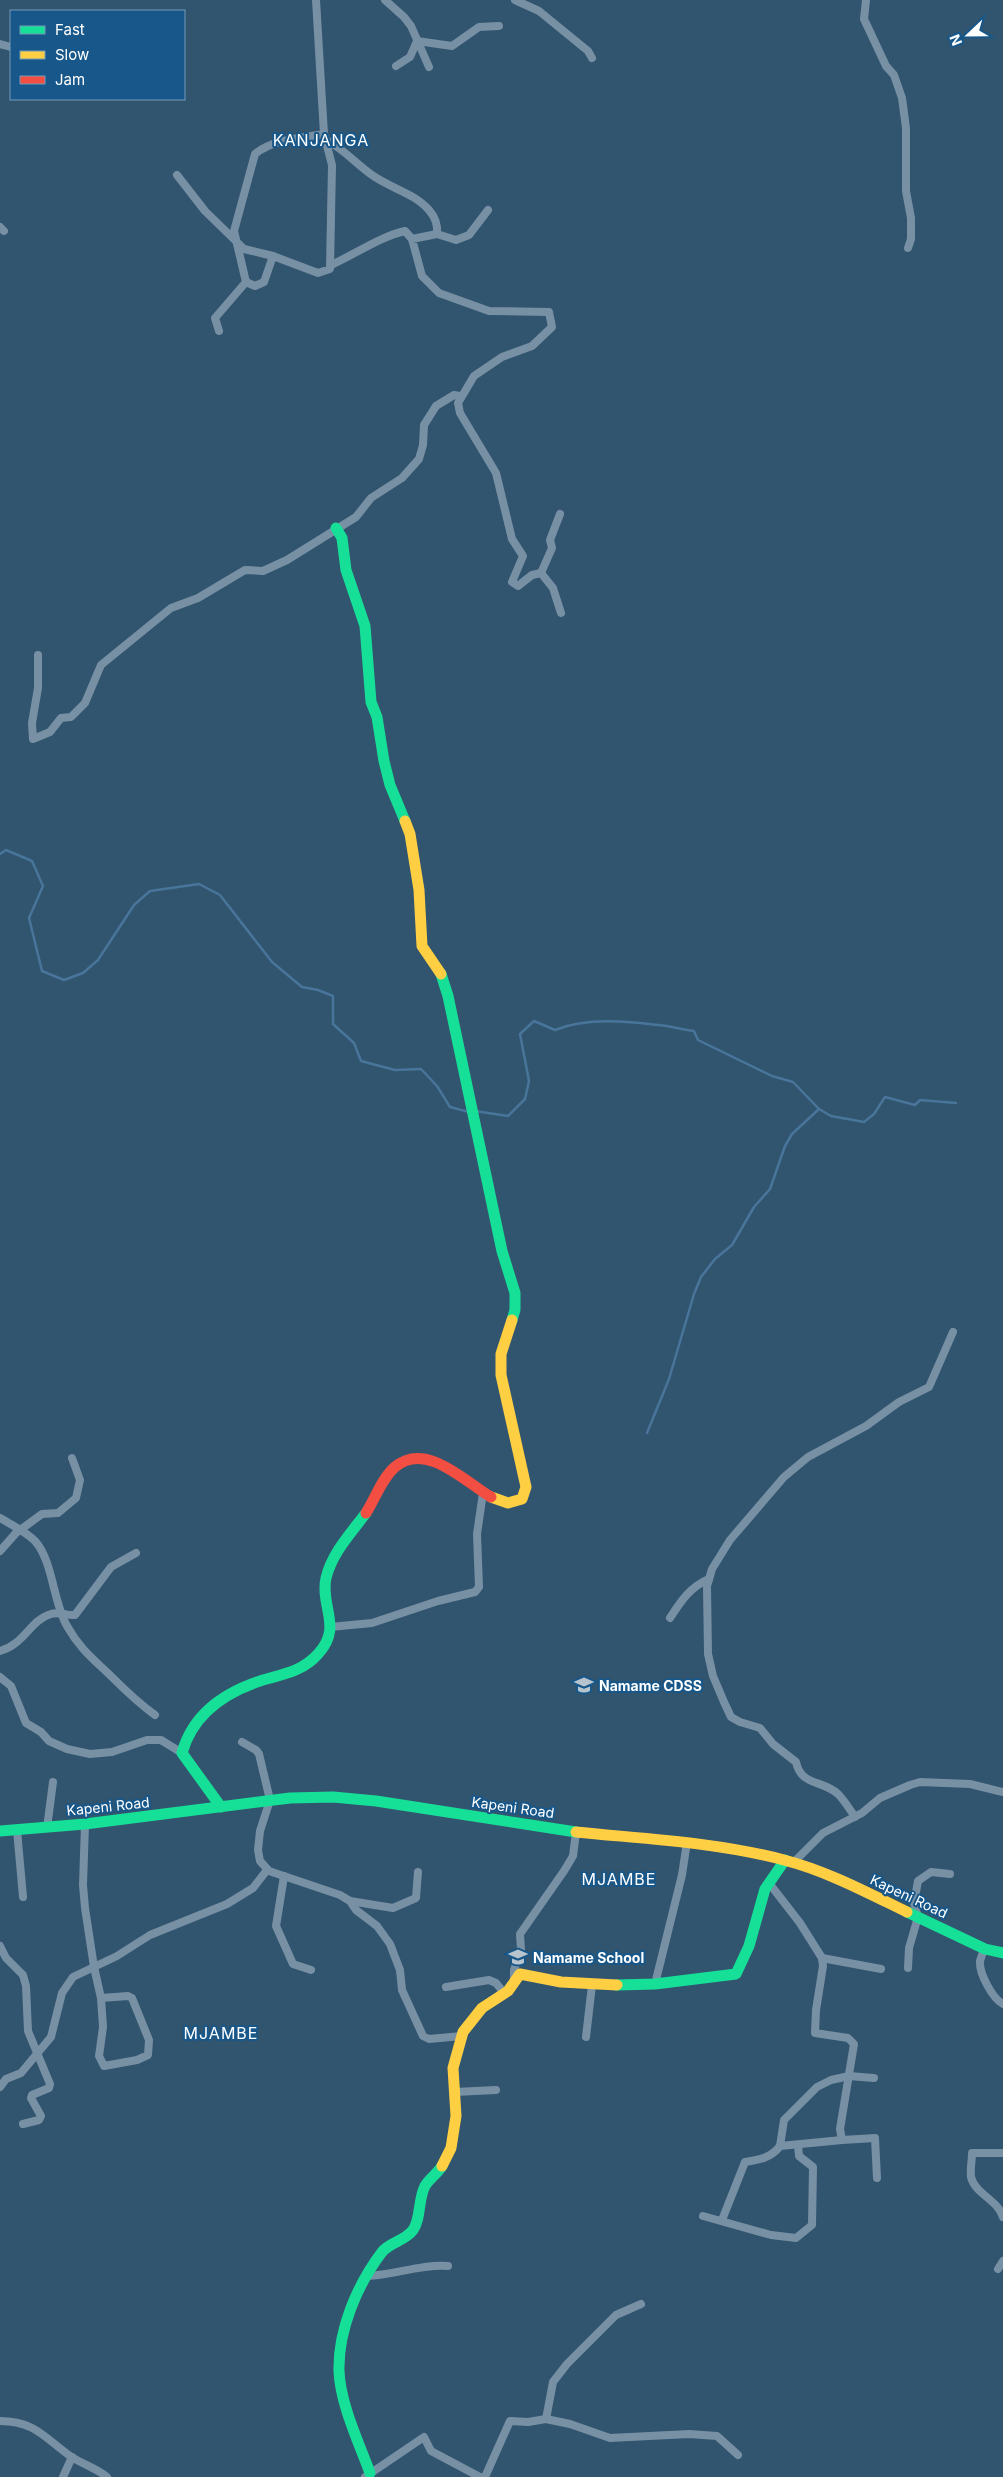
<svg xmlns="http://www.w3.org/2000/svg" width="1003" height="2477" font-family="Inter,sans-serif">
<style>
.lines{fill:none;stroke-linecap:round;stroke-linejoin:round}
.stream{stroke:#487599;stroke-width:2.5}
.street{stroke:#7890a4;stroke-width:8}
.fast{stroke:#16e098;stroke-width:11}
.slow{stroke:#ffcf43;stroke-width:11}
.jam{stroke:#f24e42;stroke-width:11}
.labels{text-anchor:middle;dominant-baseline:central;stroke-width:4;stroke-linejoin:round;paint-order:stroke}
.poi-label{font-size:14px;font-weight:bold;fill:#fff;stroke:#175789;text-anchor:start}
.street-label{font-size:14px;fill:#fff;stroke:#175789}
.quarter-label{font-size:16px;letter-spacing:1px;fill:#fff;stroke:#175789}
</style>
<rect width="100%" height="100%" fill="#31546f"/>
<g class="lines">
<!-- stream -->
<g class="stream">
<path d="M0 854 6 850 32 861 43 886 29 918 42 971 64 980 83 973 98 960 134 905 150 891 199 884 220 895 272 962 302 987 318 990 333 996V1024L354 1043 361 1061 395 1070 421 1069 437 1086 450 1107 469 1112"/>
<path d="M475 1111 508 1116 525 1099 529 1081 520 1034 534 1021 555 1030C589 1016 632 1022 667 1026 677 1028 685 1030 694 1031L698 1040 772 1076 793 1082 819 1109"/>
<path d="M647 1433 669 1379 694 1294 701 1277 715 1259 732 1245 754 1207 770 1189 785 1146 792 1134 819 1109 831 1116 864 1122 874 1114 885 1097 915 1105 920 1100 956 1103"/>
</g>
<!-- street -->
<g class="street">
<path d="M385 0 404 17 411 26 429 67"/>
<path d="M515 0 539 11 588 51 592 58"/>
<path d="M866 0 864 19 886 66 894 75 902 98 906 128V191L911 218V239L908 248"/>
<path d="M0 44 11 47"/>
<path d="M396 66 410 57 417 41 452 46 479 27 499 26"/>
<path d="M326 140C344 149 356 164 372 175 390 188 414 193 429 210 435 217 438 225 437 234"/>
<path d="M177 175 205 211 244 249 273 256 318 273 330 269 332 165 324 134 316 0"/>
<path d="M488 210 469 235 456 240 437 234 412 239 422 276 439 293 489 311 549 312 552 327 532 346 502 357 474 376 458 403 460 413 496 473 512 539 523 556 512 582 518 586 532 575 541 573"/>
<path d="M0 227 4 231"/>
<path d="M331 265C356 254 379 237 405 231L412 239"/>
<path d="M246 282 255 286 264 282 273 256"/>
<path d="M219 331 215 318 246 282 234 231 255 154C273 139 302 138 324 134"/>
<path d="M560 514 550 540 552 548 541 573 553 588 561 613"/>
<path d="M38 655V688L32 723 33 739 50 732 61 718 71 717 85 703 101 665 171 608 198 598 245 570 263 571 287 560 356 517 371 498 402 478 419 459 423 445 424 425 436 406 454 395 460 396"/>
<path d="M0 1518C12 1525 25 1531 35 1541 53 1561 53 1602 67 1626 81 1651 96 1661 115 1680 128 1693 140 1704 155 1715"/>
<path d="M0 1551 16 1533 42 1514 58 1513 76 1498 80 1480 72 1458"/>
<path d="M670 1618C681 1601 690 1587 709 1579"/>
<path d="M330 1627 372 1623 438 1601 475 1592 479 1587 477 1534 483 1493"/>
<path d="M0 1651C25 1644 30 1620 51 1614 59 1611 67 1616 75 1615L111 1567 136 1553"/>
<path d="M0 1677 11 1686 26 1723 41 1732 49 1741 67 1749 90 1754 112 1752 147 1740H161L182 1753"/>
<path d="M242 1742 256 1750 259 1754 270 1800 260 1831 258 1850 260 1861 269 1871 340 1895 350 1901 356 1910 377 1926 390 1944 400 1970 402 1990 423 2036 429 2039 462 2036"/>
<path d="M855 1817C850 1810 845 1801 838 1794 823 1780 801 1786 796 1762L773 1744 760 1728 740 1722 731 1717 724 1702 713 1676 708 1654 707 1586 712 1569 730 1540 784 1477 808 1457 866 1426 899 1402 929 1387 953 1332"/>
<path d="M85 1824 83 1885 85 1908 94 1967 101 1998 103 2027 99 2056 104 2066 137 2060 148 2055 149 2040 132 1998 128 1996 101 1998"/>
<path d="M47 1828 53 1782"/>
<path d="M17 1830 23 1897"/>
<path d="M793 1863 823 1833 862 1813 880 1798 910 1785 920 1782 970 1784 1003 1792"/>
<path d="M284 1876 276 1926 293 1964 311 1970"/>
<path d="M769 1883 800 1923 822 1958 823 1966 816 2010 815 2033 848 2038 854 2044 840 2129 842 2140 875 2138 877 2178"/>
<path d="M350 1901 393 1908 416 1898 418 1872"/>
<path d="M0 1946 6 1958 23 1975 26 1986 28 2031 50 2084 49 2088 32 2095 31 2098 41 2116 39 2120 23 2124"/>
<path d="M985 1949C983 1952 981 1957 980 1961 979 1973 992 1998 1003 2004"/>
<path d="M822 1958 881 1969"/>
<path d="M908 1968 909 1948 918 1917 914 1903 918 1881 931 1872 950 1874"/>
<path d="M514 1981V1970L521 1950 520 1934 564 1871 573 1856 576 1832"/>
<path d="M655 1984 682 1875 687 1842"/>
<path d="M446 1987 489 1980 496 1983 505 1994"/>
<path d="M586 2037 592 1985"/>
<path d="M0 2087 6 2079 21 2073 51 2037 62 1993 73 1977 117 1956 150 1935 227 1904 253 1888 267 1870"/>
<path d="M455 2092 496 2090"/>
<path d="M780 2146 784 2120 817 2087 831 2080 849 2076 874 2078"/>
<path d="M1003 2153H972C972 2161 970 2170 971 2177 975 2194 998 2200 1003 2217"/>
<path d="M703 2216 771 2235 796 2238 812 2225 813 2167 799 2156 798 2145"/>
<path d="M722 2220 745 2162C759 2160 771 2158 780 2146L842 2140"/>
<path d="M998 2269 1003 2261"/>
<path d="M367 2276C395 2275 420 2264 448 2266"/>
<path d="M546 2419 553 2382 567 2364 616 2315 641 2304"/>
<path d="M0 2421C34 2421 44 2437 70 2456 82 2464 96 2468 107 2477"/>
<path d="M63 2477 72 2457"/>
<path d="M365 2477 424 2437 431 2451 480 2477"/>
<path d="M485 2477 510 2421 528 2422 546 2419 570 2424 610 2438 689 2434 717 2436 738 2455"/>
</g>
<!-- fast -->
<g class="fast">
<path d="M336 528 342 538 346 570 365 626 371 702 377 717 384 761 390 785 405 821"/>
<path d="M441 974 448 996 502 1251 515 1293V1310L512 1320"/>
<path d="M221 1807 182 1753C193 1713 225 1692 263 1680 284 1674 303 1671 318 1654 343 1627 320 1607 326 1578 332 1553 351 1533 366 1513"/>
<path d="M0 1831 85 1824 290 1798 333 1797 376 1801 576 1832"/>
<path d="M907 1912 985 1949 1003 1953"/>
<path d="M617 1985 655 1984 736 1974 749 1946 765 1889 785 1860"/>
<path d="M370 2473C359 2443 340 2403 339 2371 338 2330 357 2285 382 2252 390 2242 405 2241 413 2230 421 2219 418 2199 425 2186 429 2179 437 2174 442 2166"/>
</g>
<!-- slow -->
<g class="slow">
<path d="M405 821 410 834 419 890 422 946 441 974"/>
<path d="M491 1497 508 1503 522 1499 526 1487 501 1375V1354L512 1320"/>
<path d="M576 1832C645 1839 716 1842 784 1860 827 1871 868 1893 907 1912"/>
<path d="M442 2166 451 2148 456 2116 453 2068 463 2032 482 2008 508 1991 520 1974 561 1982 617 1985"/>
</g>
<!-- jam -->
<path class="jam" d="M366 1513C375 1499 382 1478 395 1467 426 1441 464 1481 491 1497"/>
</g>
<!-- icons -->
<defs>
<g id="school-bare" transform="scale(1.5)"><path d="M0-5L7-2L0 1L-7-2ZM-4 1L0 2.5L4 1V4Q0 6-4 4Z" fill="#b7c3cd" stroke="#175789" stroke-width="2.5" paint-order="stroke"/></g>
</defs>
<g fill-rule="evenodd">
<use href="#school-bare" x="584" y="1685"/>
<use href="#school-bare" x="518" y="1957"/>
</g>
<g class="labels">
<!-- poi labels -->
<g class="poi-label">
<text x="599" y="1685">Namame CDSS</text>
<text x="533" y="1957">Namame School</text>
</g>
<!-- street labels -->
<g class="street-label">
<text transform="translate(108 1806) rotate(-6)">Kapeni Road</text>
<text transform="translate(513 1807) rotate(8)">Kapeni Road</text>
<text transform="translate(909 1896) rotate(25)">Kapeni Road</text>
</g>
<!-- quarter labels -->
<g class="quarter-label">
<text x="321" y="140">KANJANGA</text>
<text x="619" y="1879">MJAMBE</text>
<text x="221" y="2033">MJAMBE</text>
</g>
</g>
<!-- legend -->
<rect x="10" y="10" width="175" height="90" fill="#175789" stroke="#749ab8"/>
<rect x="20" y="26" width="25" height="8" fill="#16e098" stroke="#749ab8"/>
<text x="55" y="35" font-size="15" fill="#ffffff">Fast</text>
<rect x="20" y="51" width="25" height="8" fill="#ffcf43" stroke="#749ab8"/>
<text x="55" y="60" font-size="15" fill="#ffffff">Slow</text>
<rect x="20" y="76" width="25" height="8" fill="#f24e42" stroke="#749ab8"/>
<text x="55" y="85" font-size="15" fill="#ffffff">Jam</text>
<!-- north arrow -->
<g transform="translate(968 35) rotate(248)" stroke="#175789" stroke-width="4" paint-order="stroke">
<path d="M0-4L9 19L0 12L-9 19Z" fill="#ffffff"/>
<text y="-8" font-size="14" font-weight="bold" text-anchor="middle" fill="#ffffff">N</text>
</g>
</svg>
